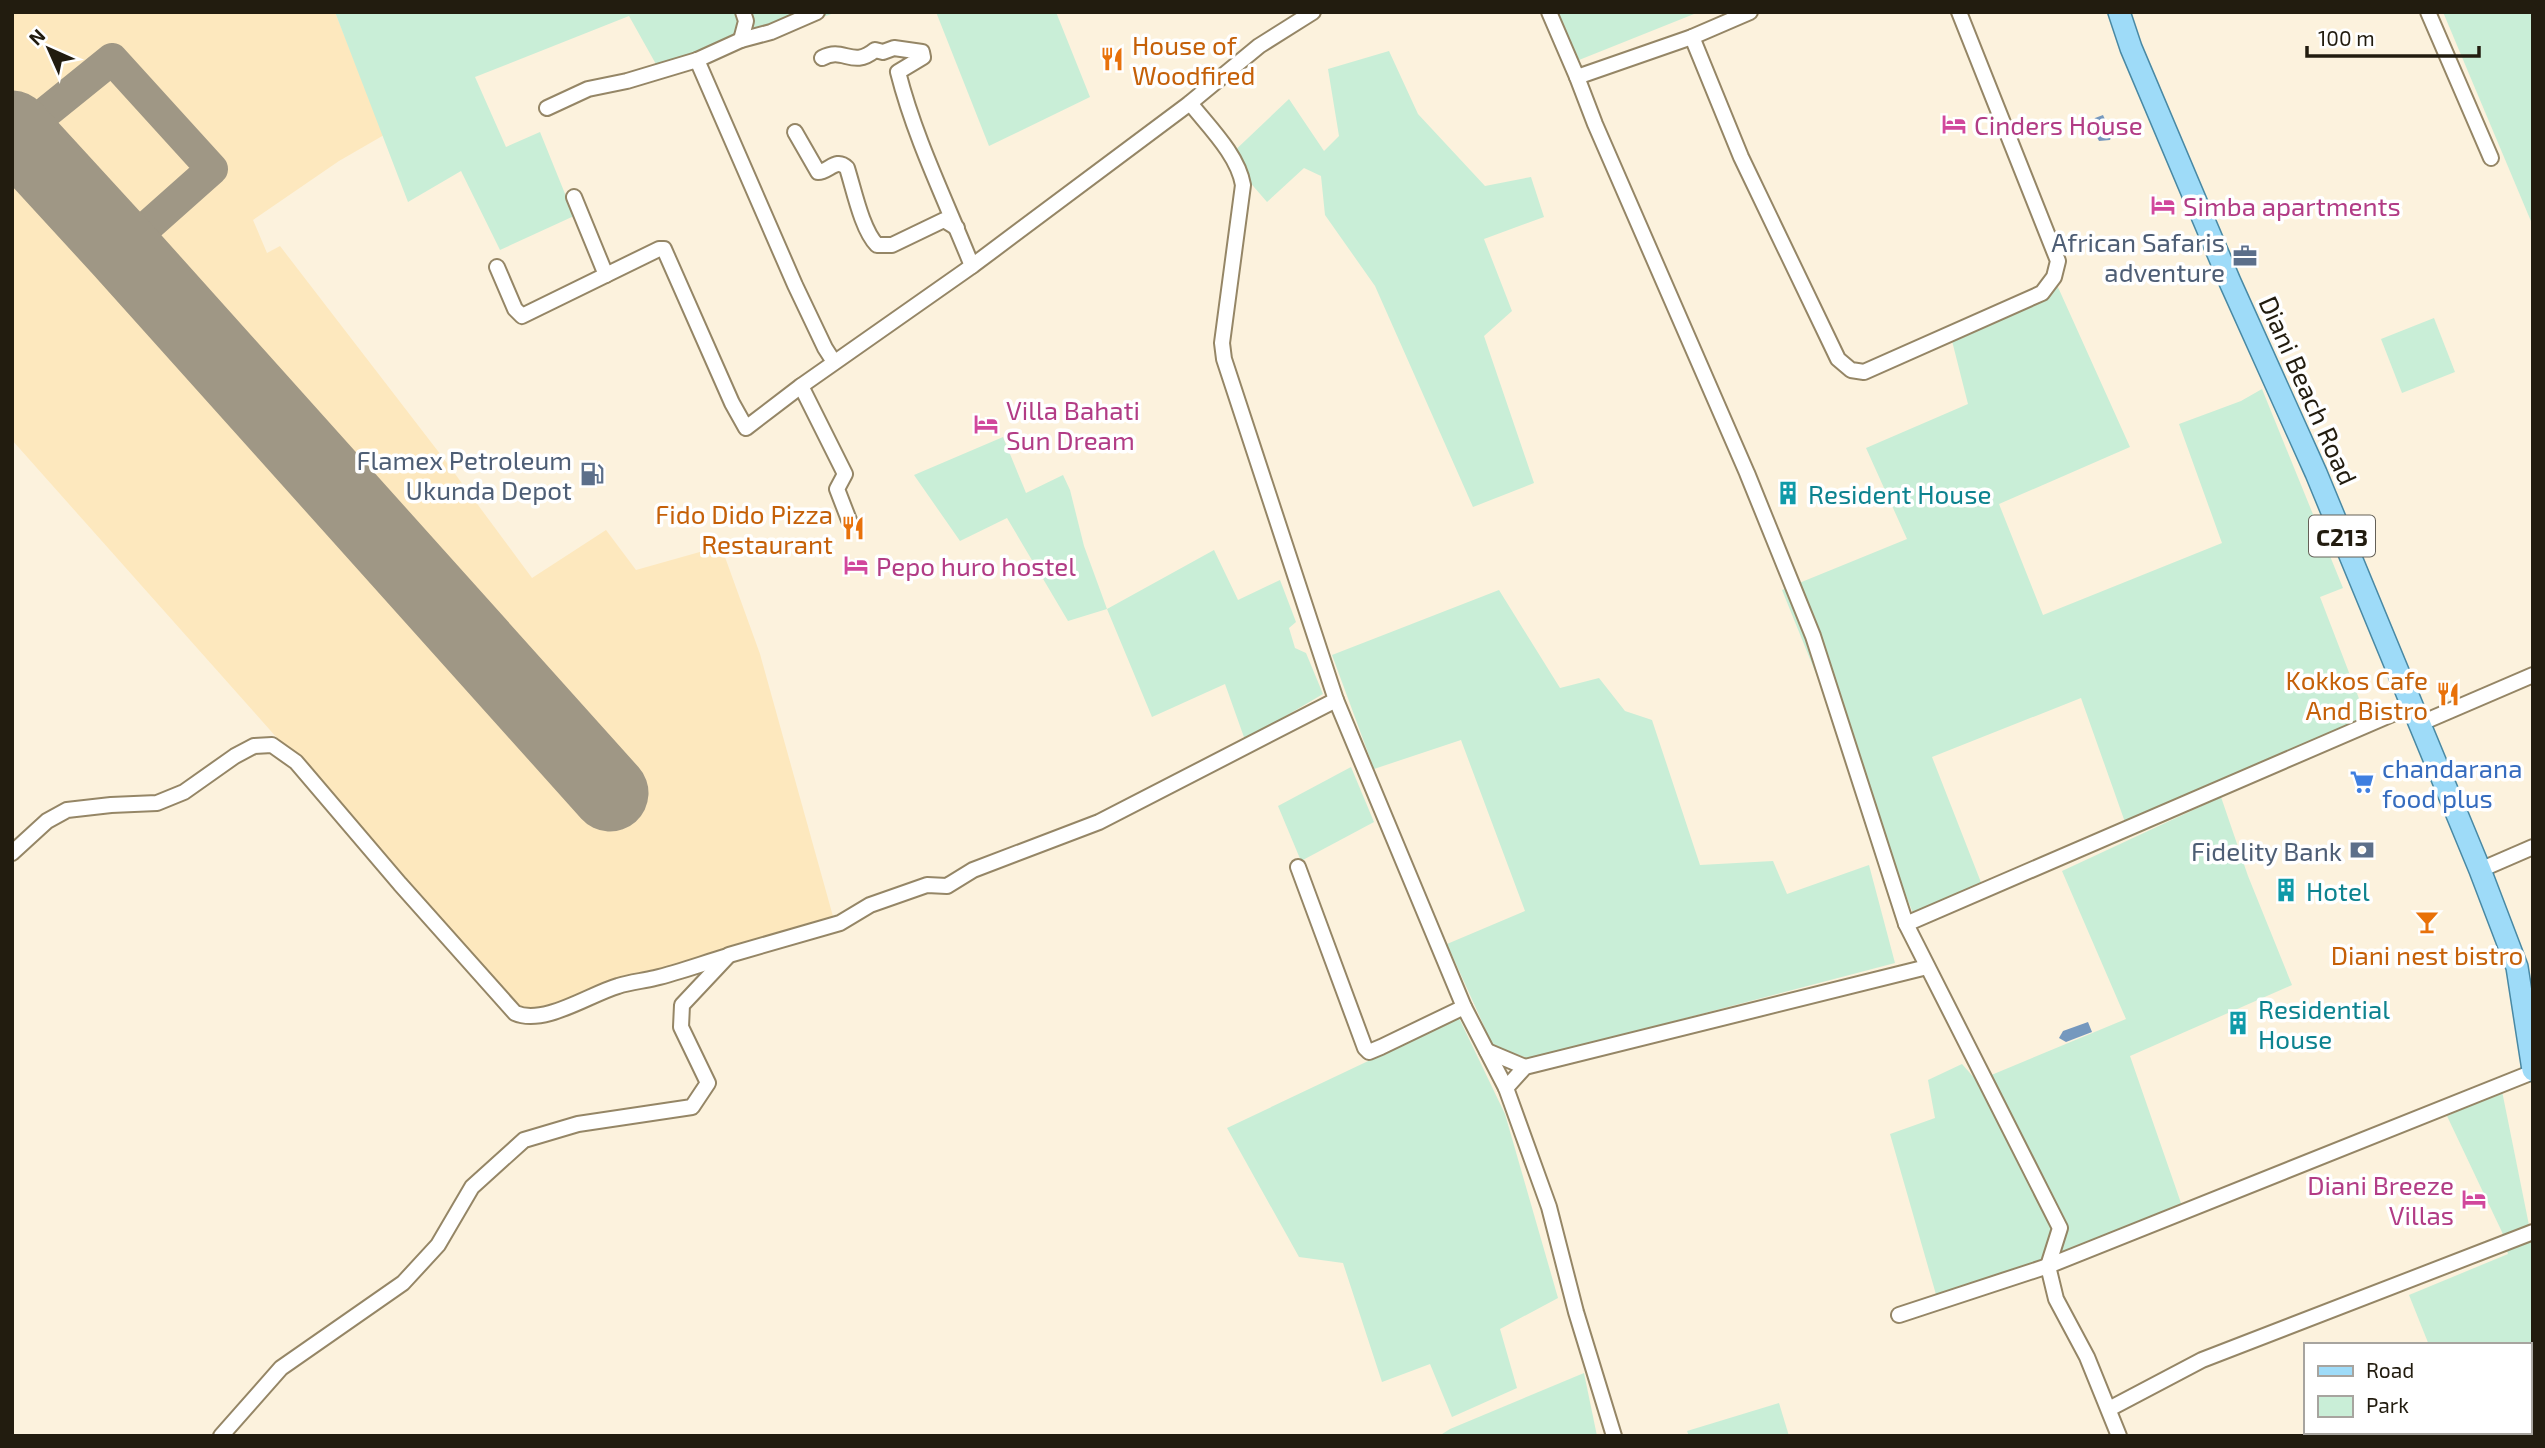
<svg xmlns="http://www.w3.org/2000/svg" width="2545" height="1448" font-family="'Exo 2',sans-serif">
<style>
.built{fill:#fde8be}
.green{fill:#c9eed7}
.water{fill:#7598be}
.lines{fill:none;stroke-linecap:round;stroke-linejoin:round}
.taxiway{stroke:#9f9785;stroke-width:32}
.runway{stroke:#9f9785;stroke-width:77}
.minor-casing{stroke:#958666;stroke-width:18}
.primary-casing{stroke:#4989a4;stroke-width:24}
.minor{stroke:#fff;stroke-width:14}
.primary{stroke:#9edbf8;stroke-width:21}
.labels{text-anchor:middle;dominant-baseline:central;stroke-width:7;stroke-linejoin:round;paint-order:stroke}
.shield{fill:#fff;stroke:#646057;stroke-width:2}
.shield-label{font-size:24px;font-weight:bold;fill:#221c0f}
.food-label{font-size:26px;fill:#c56008;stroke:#fff;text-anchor:end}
.hotel-label{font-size:26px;fill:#b23c85;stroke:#fff;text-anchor:start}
.service-label{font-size:26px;fill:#4e5e75;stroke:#fff;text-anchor:end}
.street-label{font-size:26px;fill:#221c0f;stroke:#fff}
.culture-label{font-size:26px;fill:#0d838f;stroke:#fff;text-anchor:start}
.shop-label{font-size:26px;fill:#366cbe;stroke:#fff;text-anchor:start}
</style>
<rect width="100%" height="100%" fill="#fcf2dd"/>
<!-- built -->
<path class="built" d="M12 12H335L384 135 339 161 253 220 267 253 280 246 444 459 532 578 606 530 636 570 721 546 760 654 834 920 523 1012 486 973 12 440Z"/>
<!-- green -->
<g class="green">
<path d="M335 12H837L764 38 752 30 657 66 629 16 475 77 506 147 540 132 574 216 500 250 461 171 408 202Z"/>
<path d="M936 12H1056L1090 97 989 146Z"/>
<path d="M1558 12H1699L1579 60Z"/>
<path d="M2443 12H2533V226Z"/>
<path d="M1389 51 1418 114 1485 186 1531 177 1544 217 1484 239 1512 311 1484 336 1534 483 1473 507 1375 286 1325 215 1321 176 1304 168 1267 202 1228 157 1289 99 1324 151 1339 136 1328 69Z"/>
<path d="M2057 285 2130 447 1999 504 2043 615 2222 543 2179 424 2241 401 2262 389 2343 588 2320 597 2368 722 2126 825 2081 698 1932 757 1982 885 1913 913 1782 590 1907 539 1866 448 1968 404 1950 333Z"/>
<path d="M2434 318 2455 372 2402 393 2381 339Z"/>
<path d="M1003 437 1026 493 1063 475 1070 490 1084 546 1107 609 1214 550 1238 600 1280 580 1296 622 1289 628 1295 648 1306 653 1323 694 1245 740 1225 684 1152 717 1107 609 1068 621 1007 518 960 541 914 475Z"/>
<path d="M1499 590 1560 688 1599 678 1625 711 1652 720 1700 865 1773 861 1787 894 1869 865 1895 963 1530 1059 1493 1046 1447 944 1525 911 1461 740 1374 769 1332 655Z"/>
<path d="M1351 767 1374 822 1301 861 1278 806Z"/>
<path d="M2221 797 2248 876 2292 985 2130 1056 2182 1206 2026 1268 1937 1298 1890 1134 1935 1118 1928 1080 1962 1064 1977 1081 2126 1019 2062 871Z"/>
<path d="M1459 1018 1505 1114 1558 1298 1500 1329 1517 1388 1452 1417 1430 1364 1382 1382 1343 1263 1299 1257 1227 1128Z"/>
<path d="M2502 1091 2533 1245V1436H2504L2503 1432H2529V1345H2429L2409 1295 2508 1254 2502 1232 2447 1116Z"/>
<path d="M1584 1373 1597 1436H1439L1450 1429Z"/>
<path d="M1779 1403 1789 1436H1689L1687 1431Z"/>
</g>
<!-- water -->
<g class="water">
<path d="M2103 115 2112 135 2110 140 2099 141 2091 125 2095 118Z"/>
<path d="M2088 1022 2092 1032 2066 1042 2059 1038 2063 1031Z"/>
</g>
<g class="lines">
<!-- taxiway -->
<path class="taxiway" d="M18 135 112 59 212 169 122 249"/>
<!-- runway -->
<path class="runway" d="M12 129 122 249 610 793"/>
<!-- minor casing -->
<g class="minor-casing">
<g id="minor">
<path d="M1549 12 1577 77 1692 37 1750 12"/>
<path d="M2428 12 2491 158"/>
<path d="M1692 37 1741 157 1838 359 1851 370 1864 372 2042 293 2054 277 2058 261 1959 12"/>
<path d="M741 40 746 21 743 12"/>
<path d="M822 58C844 46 852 69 875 50L883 52 894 48 922 52 923 57 898 72C915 139 946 201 972 266"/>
<path d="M697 60 795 285 825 348 834 362"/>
<path d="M1577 77 1595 124 1747 473 1813 636 1906 924 2060 1228 2048 1266 2056 1299 2087 1357 2119 1436"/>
<path d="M1190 103C1209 127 1238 155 1243 185L1222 343 1224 359 1336 700 1464 1007 1506 1088"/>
<path d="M547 108 588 89 627 81 697 60 741 40 771 32 817 12"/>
<path d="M795 132 818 172C829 172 836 157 847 168 854 190 862 230 877 245H892L944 220 957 228"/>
<path d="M574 197 606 275"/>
<path d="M497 267 515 309 522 316 659 249H664L732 403 746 428 801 386 972 266 1190 103 1259 46 1313 12"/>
<path d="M801 386 845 474 837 489 849 520"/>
<path d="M2419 724 2533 675"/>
<path d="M12 853 47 821 67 810 111 805 157 803 184 792 235 756 254 746 272 745 296 762 400 884 515 1013C544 1026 590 994 618 986 630 982 643 981 655 978 680 972 704 963 728 956"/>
<path d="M1298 867 1365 1048 1369 1052 1381 1047 1464 1007"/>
<path d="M2480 870 2533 847"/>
<path d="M1906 924 2411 706"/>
<path d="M1487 1051 1525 1067"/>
<path d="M1899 1315 2048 1266 2533 1072"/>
<path d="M2109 1409 2202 1360 2533 1232"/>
<path d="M221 1436 281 1368 403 1283 438 1245 472 1187 524 1140 578 1124 692 1107 708 1083 681 1027 682 1005 729 955 840 923 870 905 927 885 947 886 973 870 1099 822 1336 700"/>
<path d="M1614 1436 1576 1312 1549 1207 1506 1088 1525 1067 1927 967"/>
</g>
</g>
<!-- primary casing -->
<g class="primary-casing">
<path id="primary" d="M2119 12 2131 48 2230 282 2316 473 2480 870 2517 967 2533 1070"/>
</g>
<!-- minor -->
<use href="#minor" class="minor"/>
<!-- primary -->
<use href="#primary" class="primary"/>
</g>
<!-- icons -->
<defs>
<g id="restaurant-bare" transform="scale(1.89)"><path d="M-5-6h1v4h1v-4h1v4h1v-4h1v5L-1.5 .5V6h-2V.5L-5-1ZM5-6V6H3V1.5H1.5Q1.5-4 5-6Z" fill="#e8710a" stroke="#fff" stroke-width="2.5" paint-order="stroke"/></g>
<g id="hotel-bare" transform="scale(1.89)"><path d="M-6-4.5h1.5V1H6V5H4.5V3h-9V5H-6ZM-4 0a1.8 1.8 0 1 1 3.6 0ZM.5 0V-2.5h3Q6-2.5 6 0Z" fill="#d1479c" stroke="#fff" stroke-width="2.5" paint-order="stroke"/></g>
<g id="office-bare" transform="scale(1.89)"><path d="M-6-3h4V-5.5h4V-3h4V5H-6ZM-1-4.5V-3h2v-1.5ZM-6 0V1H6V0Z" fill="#5c6f8a" stroke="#fff" stroke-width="2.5" paint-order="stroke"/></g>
<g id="fuel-bare" transform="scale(1.89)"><path d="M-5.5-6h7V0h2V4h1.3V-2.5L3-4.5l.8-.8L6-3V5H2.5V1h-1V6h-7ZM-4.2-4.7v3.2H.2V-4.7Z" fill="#5c6f8a" stroke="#fff" stroke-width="2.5" paint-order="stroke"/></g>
<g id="building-bare" transform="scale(1.89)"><path d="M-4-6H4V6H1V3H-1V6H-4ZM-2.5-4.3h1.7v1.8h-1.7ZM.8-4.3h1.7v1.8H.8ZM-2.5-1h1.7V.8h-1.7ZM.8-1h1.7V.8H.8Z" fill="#0f9aa8" stroke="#fff" stroke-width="2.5" paint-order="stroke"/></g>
<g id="supermarket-bare" transform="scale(1.89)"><path d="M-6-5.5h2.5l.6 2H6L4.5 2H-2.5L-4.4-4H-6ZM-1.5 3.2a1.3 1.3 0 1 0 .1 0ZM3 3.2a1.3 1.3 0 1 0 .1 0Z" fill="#3f7fe0" stroke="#fff" stroke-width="2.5" paint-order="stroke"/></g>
<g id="bank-bare" transform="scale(1.89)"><path d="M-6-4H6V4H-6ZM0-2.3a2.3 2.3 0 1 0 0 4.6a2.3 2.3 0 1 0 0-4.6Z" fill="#5c6f8a" stroke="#fff" stroke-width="2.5" paint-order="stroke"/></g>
<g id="bar-bare" transform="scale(1.89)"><path d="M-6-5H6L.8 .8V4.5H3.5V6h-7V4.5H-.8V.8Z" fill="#e8710a" stroke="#fff" stroke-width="2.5" paint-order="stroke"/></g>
</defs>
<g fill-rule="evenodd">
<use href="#restaurant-bare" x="1112" y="59"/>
<use href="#hotel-bare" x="1954" y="124"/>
<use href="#hotel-bare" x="2163" y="205"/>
<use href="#office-bare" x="2245" y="256"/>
<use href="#hotel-bare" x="986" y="424"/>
<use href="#fuel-bare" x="592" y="474"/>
<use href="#building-bare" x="1788" y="493"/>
<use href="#restaurant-bare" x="853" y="528"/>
<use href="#hotel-bare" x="856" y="565"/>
<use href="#restaurant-bare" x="2448" y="694"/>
<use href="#supermarket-bare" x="2362" y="782"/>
<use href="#bank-bare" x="2362" y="850"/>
<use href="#building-bare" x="2286" y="890"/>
<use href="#bar-bare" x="2427" y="922"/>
<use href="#building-bare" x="2238" y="1023"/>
<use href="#hotel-bare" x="2474" y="1199"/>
</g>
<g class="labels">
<!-- shield labels -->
<rect class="shield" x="2309" y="515.5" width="66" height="41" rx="5"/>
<g class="shield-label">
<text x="2342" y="536">C213</text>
</g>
<!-- food labels -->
<g class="food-label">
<text x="1132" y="44" text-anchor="start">House of<tspan x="1132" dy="30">Woodfired</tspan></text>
<text x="833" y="513">Fido Dido Pizza<tspan x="833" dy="30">Restaurant</tspan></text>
<text x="2428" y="679">Kokkos Cafe<tspan x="2428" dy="30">And Bistro</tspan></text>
<text x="2427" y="954" text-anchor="middle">Diani nest bistro</text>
</g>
<!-- hotel labels -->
<g class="hotel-label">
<text x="1974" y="124">Cinders House</text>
<text x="2183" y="205">Simba apartments</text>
<text x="1006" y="409">Villa Bahati<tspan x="1006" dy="30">Sun Dream</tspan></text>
<text x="876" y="565">Pepo huro hostel</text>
<text x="2454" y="1184" text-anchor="end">Diani Breeze<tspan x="2454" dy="30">Villas</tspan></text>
</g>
<!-- service labels -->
<g class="service-label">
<text x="2225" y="241">African Safaris<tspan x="2225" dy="30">adventure</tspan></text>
<text x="572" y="459">Flamex Petroleum<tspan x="572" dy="30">Ukunda Depot</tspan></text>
<text x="2342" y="850">Fidelity Bank</text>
</g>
<!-- street labels -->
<g class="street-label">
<text transform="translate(2309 390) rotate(66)">Diani Beach Road</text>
</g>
<!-- culture labels -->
<g class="culture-label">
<text x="1808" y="493">Resident House</text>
<text x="2306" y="890">Hotel</text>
<text x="2258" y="1008">Residential<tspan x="2258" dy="30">House</tspan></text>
</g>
<!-- shop labels -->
<g class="shop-label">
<text x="2382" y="767">chandarana<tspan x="2382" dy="30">food plus</tspan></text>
</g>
</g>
<!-- border -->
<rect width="2545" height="1448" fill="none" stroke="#221c0f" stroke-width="28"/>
<!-- legend -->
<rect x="2304" y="1343" width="228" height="91" fill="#ffffff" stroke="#a7a49f" stroke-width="2"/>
<rect x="2318" y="1366" width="35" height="10" fill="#9edbf8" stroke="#a7a49f" stroke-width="2"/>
<text x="2366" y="1378" font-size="21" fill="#221c0f">Road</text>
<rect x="2318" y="1396" width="35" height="21" fill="#c9eed7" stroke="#a7a49f" stroke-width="2"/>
<text x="2366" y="1413" font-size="21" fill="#221c0f">Park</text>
<!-- north arrow -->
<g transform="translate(49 49) rotate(315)" stroke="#ffffff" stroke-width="5" paint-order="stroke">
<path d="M0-5L12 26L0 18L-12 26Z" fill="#221c0f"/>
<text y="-10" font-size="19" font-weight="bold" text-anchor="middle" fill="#221c0f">N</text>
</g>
<!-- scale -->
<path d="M2307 46v10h172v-10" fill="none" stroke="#221c0f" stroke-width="3.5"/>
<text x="2318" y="46" font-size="21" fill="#221c0f" stroke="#ffffff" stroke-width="5" paint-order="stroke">100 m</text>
</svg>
